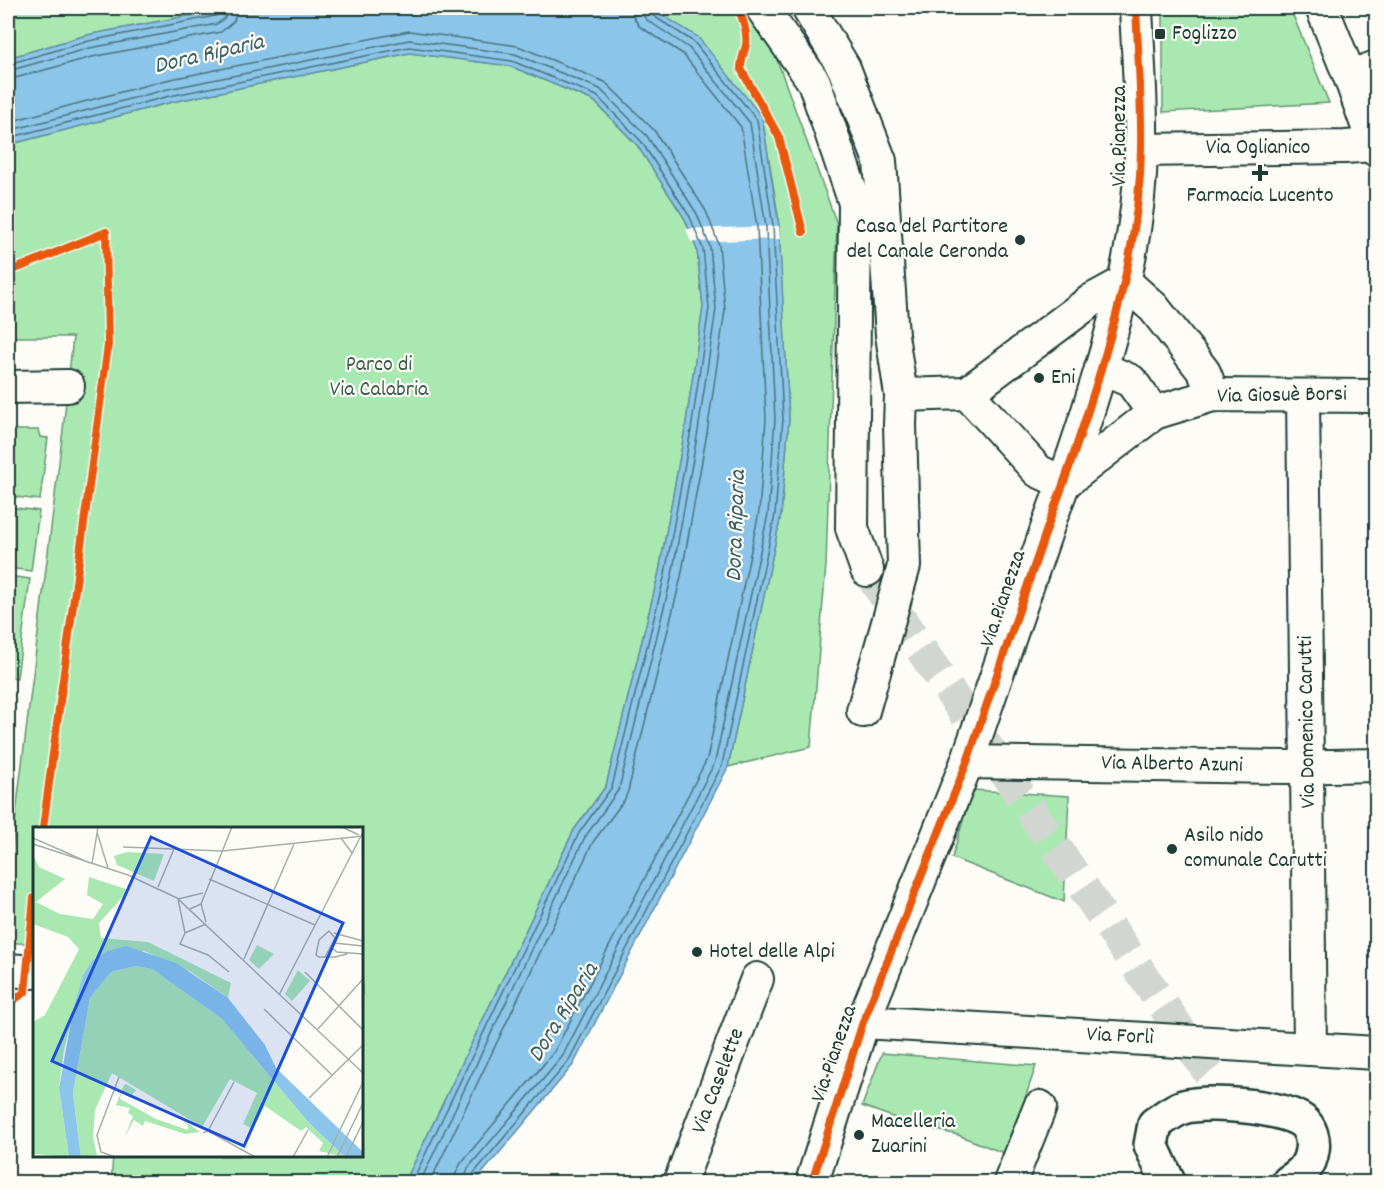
<svg xmlns="http://www.w3.org/2000/svg" width="1384" height="1190" font-family="Dekko,sans-serif">
<style>
.green{fill:#a9e9b1;stroke:#649372;stroke-width:1.5}
.water{fill:#8bc5ea;stroke:#608fa1;stroke-width:1.5}
.pier{fill:#fdfcf7}
.lines{fill:none;stroke-linecap:round;stroke-linejoin:round}
.shore{stroke:#4a737d;stroke-width:1.5}
.minor-tunnel{stroke:#d1d6d0;stroke-width:32;stroke-dasharray:32 16;stroke-linecap:butt}
.minor-casing{stroke:#1f3d34;stroke-width:36}
.major-casing{stroke:#1f3d34;stroke-width:38}
.minor{stroke:#fdfcf7;stroke-width:32}
.major{stroke:#fdfcf7;stroke-width:33}
.cycleway-casing{stroke:#fdfcf7;stroke-width:11}
.cycleway{stroke:#e8590c;stroke-width:8}
.poi-dot{fill:#1f3d34;stroke:#fdfcf7;stroke-width:2}
.labels{text-anchor:middle;dominant-baseline:central;stroke-width:4.5;stroke-linejoin:round;paint-order:stroke}
.poi-label{font-size:22px;fill:#1f3d34;stroke:#fdfcf7;text-anchor:start}
.street-label{font-size:22px;fill:#1f3d34;stroke:#fdfcf7}
.park-label{font-size:22px;fill:#3b5f4d;stroke:#fdfcf7}
.water-label{font-size:24px;font-style:italic;fill:#3a5f62;stroke:#fdfcf7}
.inset-road{fill:none;stroke:#a4b0a9;stroke-width:1.5}
.view{fill:#1d4ed8;fill-opacity:0.15;stroke:#1d4ed8;stroke-width:3}
.inset-edge{fill:none;stroke:#1f3d34;stroke-width:3}
</style>
<rect width="100%" height="100%" fill="#fdfcf7"/>
<filter id="ink" filterUnits="userSpaceOnUse"><feTurbulence type="fractalNoise" baseFrequency=".0167" numOctaves="2"/><feDisplacementMap in="SourceGraphic" scale="12" xChannelSelector="R" yChannelSelector="G"/><feConvolveMatrix kernelMatrix="1 2 1 2 8 2 1 2 1" color-interpolation-filters="sRGB"/></filter>
<g filter="url(#ink)">
<!-- green -->
<g class="green">
<path d="M8 8H229L87 35 8 58Z"/>
<path d="M651 8H758L837 224 826 565 811 747 728 767 781 515 789 419 778 215 762 117Z"/>
<path d="M1163 8H1290L1329 103 1163 112Z"/>
<path d="M410 53 510 66 594 101 637 145 685 219 697 250 703 307 685 429 659 572 606 786 574 830 405 1182H111L113 1156H362V828H34V943H8V878L63 430 73 337H8V145L172 102Z"/>
<path d="M8 430H38L40 437 48 438 40 500 8 496 10 463 8 454Z"/>
<path d="M8 507 39 511 31 571 8 568Z"/>
<path d="M8 576 30 579 17 678 8 677Z"/>
<path d="M972 790 1069 796 1064 902 952 858Z"/>
<path d="M882 1053 1036 1066 1006 1154 958 1135 912 1124 862 1106Z"/>
</g>
<!-- water -->
<path class="water" d="M229 8H651L698 37 762 117 779 226 789 419 781 515 728 767 573 1065 479 1177 476 1182H405L574 830 606 786 659 572 685 429 703 307 697 250 685 219 637 145 594 101 510 66 409 53 172 102 8 145V58L87 35Z"/>
<!-- pier -->
<path class="pier" d="M779 226 780 239 691 242 686 229Z"/>
<g class="lines">
<!-- shore -->
<g class="shore">
<path d="M8 64 89 41 215 16 220 13 221 8"/>
<path d="M8 71 90 48 217 24 225 18 228 8"/>
<path d="M8 80 92 57 221 32 234 21 237 8"/>
<path d="M8 122 166 80 409 31 518 46 605 82 654 130 706 211 719 245 725 310 707 433 681 577 628 791 625 799 593 842 430 1182"/>
<path d="M8 131 168 89 409 40 515 54 600 89 647 136 697 214 710 247 716 309 698 431 672 575 619 789 585 837 420 1182"/>
<path d="M8 138 170 96 409 47 512 61 597 96 641 141 690 217 703 249 709 308 691 430 665 574 612 787 579 833 412 1182"/>
<path d="M454 1182 456 1173 461 1163 554 1052 707 759 759 512 766 419 757 227 741 127 683 54 639 26 634 18 632 8"/>
<path d="M464 1182 468 1168 562 1057 715 762 768 514 775 419 766 227 750 123 689 48 647 20 642 14 641 8"/>
<path d="M471 1182 474 1173 568 1062 722 765 775 515 783 419 773 226 757 120 694 42 652 15 649 8"/>
</g>
<!-- minor-tunnel -->
<path class="minor-tunnel" d="M867 570 1216 1083"/>
<!-- minor casing -->
<g class="minor-casing">
<g id="minor">
<path d="M762 8 814 82 855 203 852 528 867 570"/>
<path d="M808 8 844 68 880 161 892 335 901 395"/>
<path d="M1322 8 1350 77 1376 150"/>
<path d="M1350 77 1376 67"/>
<path d="M1141 150 1345 147 1374 145"/>
<path d="M1125 282 1154 308 1204 372 1213 395"/>
<path d="M1101 368 1131 381 1154 413 1213 395 1376 396"/>
<path d="M8 387 68 386"/>
<path d="M1303 396 1310 1049"/>
<path d="M1064 483 1038 471 967 393 1092 300 1125 282"/>
<path d="M1064 483 1154 413"/>
<path d="M863 711 904 566 900 425 901 395 967 393"/>
<path d="M967 762 1286 767 1376 765"/>
<path d="M8 970 34 972"/>
<path d="M863 1022 1376 1053"/>
<path d="M680 1182 757 979"/>
<path d="M812 1182 863 1022 967 762 1051 517C1068 473 1083 428 1097 382 1120 307 1140 229 1141 149 1142 102 1138 55 1136 8"/>
<path d="M1010 1182 1040 1107"/>
</g>
</g>
<!-- major casing -->
<g class="major-casing">
<path id="major" d="M1168 1182 1151 1145 1155 1124C1164 1118 1172 1111 1183 1107 1207 1100 1281 1106 1302 1121 1310 1127 1314 1140 1312 1150 1310 1166 1302 1174 1289 1182"/>
</g>
<!-- minor -->
<use href="#minor" class="minor"/>
<!-- major -->
<use href="#major" class="major"/>
<!-- cycleway casing -->
<g class="cycleway-casing">
<g id="cycleway">
<path d="M738 8C743 19 748 32 746 45 744 53 741 60 741 69L779 137 803 232"/>
<path d="M8 272 106 232 108 345 43 828"/>
<path d="M8 1041 11 1002 25 992 34 898"/>
<path d="M812 1182 863 1022 967 762 1051 517C1068 473 1083 428 1097 382 1120 307 1140 229 1141 149 1142 102 1138 55 1136 8"/>
</g>
</g>
<!-- cycleway -->
<use href="#cycleway" class="cycleway"/>
</g>
</g>
<!-- markers -->
<g class="poi-dot">
<rect x="1154" y="28" width="12" height="12" rx="3"/>
<path d="M1257 164h6v6h6v6h-6v6h-6v-6h-6v-6h6z"/>
<circle cx="1020" cy="240" r="6"/>
<circle cx="1039" cy="378" r="6"/>
<circle cx="1172" cy="849" r="6"/>
<circle cx="697" cy="952" r="6"/>
<circle cx="859" cy="1135" r="6"/>
</g>
<g class="labels">
<!-- poi labels -->
<g class="poi-label">
<text x="1172" y="34">Foglizzo</text>
<text x="1260" y="196" text-anchor="middle">Farmacia Lucento</text>
<text x="1008" y="227" text-anchor="end">Casa del Partitore<tspan x="1008" dy="25">del Canale Ceronda</tspan></text>
<text x="1051" y="378">Eni</text>
<text x="1184" y="836">Asilo nido<tspan x="1184" dy="25">comunale Carutti</tspan></text>
<text x="709" y="952">Hotel delle Alpi</text>
<text x="871" y="1122">Macelleria<tspan x="871" dy="25">Zuarini</tspan></text>
</g>
<!-- street labels -->
<g class="street-label">
<text transform="translate(1120 136) rotate(-90)">Via Pianezza</text>
<text x="1258" y="148">Via Oglianico</text>
<text transform="translate(1282 396) rotate(-1)">Via Giosuè Borsi</text>
<text transform="translate(1004 599) rotate(-71)">Via Pianezza</text>
<text transform="translate(1308 722) rotate(-91)">Via Domenico Carutti</text>
<text transform="translate(1172 765) rotate(1)">Via Alberto Azuni</text>
<text transform="translate(1120 1037) rotate(3)">Via Forlì</text>
<text transform="translate(835 1054) rotate(-71)">Via Pianezza</text>
<text transform="translate(719 1081) rotate(-69)">Via Caselette</text>
</g>
<!-- park labels -->
<g class="park-label">
<text x="379" y="365">Parco di<tspan x="379" dy="25">Via Calabria</tspan></text>
</g>
<!-- water labels -->
<g class="water-label">
<text transform="translate(209 55) rotate(-13)">Dora Riparia</text>
<text transform="translate(737 526) rotate(-88)">Dora Riparia</text>
<text transform="translate(564 1013) rotate(-58)">Dora Riparia</text>
</g>
</g>
<!-- overview -->
<g transform="translate(33 827)">
<rect width="330" height="330" fill="#fdfcf7"/>
<path d="M94 25 131 27 121 54 84 38 81 29ZM0 28 6 40 32 52 3 75 27 87 60 92 70 77 54 68 56 50 96 63 66 96 68 111 115 115 198 156 195 171 158 145 111 124 51 147 31 222 26 261 36 330 0 327V195L12 188 46 122 35 110 0 97ZM224 118 241 127 226 142 216 133ZM103 139 119 142 189 192 276 296 312 330 286 324 290 316 273 300 268 304 232 279 220 302 210 297 224 266 197 252 169 300 79 246 62 283 60 310 64 328 48 330 40 266 57 171 78 145ZM265 143 277 154 259 174 252 167ZM93 257 103 263 99 268 89 265 87 272 123 292 155 303V298L145 289 167 305 152 307 112 294 110 299 101 293 92 310 100 289 95 286 97 281 83 278 91 258Z" fill="#a9e9b1"/>
<path d="M93 119 143 136 195 171 232 218 243 241 330 325V330H312L276 296 189 192 119 142 103 139 78 145 57 171 40 266 48 330H36L26 261 40 184 50 148 59 134 75 124Z" fill="#8bc5ea"/>
<path class="inset-road" d="M309 0 326 8M64 5 75 41M0 11 57 36M308 11 319 26M0 17 95 48 144 71 330 246M90 20 189 24 330 9M59 37 65 0M176 52 282 98M125 60 141 22M145 72 152 106 173 97M145 72 170 66M168 77 173 95M157 82 168 77 199 0M152 106 147 117 175 128 196 145M301 106 330 114M301 116 330 119M299 121 304 125 330 127M292 130 302 111 296 104 286 113 283 128 286 130H302L314 127M211 132 261 17M272 145 330 203M246 168 329 7M231 182 299 248M285 202 330 152M276 271 330 218M175 304 222 330M170 306 175 304 201 255M82 330 68 325 64 308 86 250M260 330 275 303M294 330 330 255M304 330 330 276M313 330 330 295"/>
<path class="view" d="M118 10 310 96 211 319 19 234Z"/>
<rect width="330" height="330" class="inset-edge"/>
</g>
<!-- margin -->
<rect width="1384" height="1190" fill="none" stroke="#fdfcf7" stroke-width="30"/>
<rect x="15" y="15" width="1354" height="1160" fill="none" stroke="#1f3d34" stroke-width="2" filter="url(#ink)"/>
</svg>
